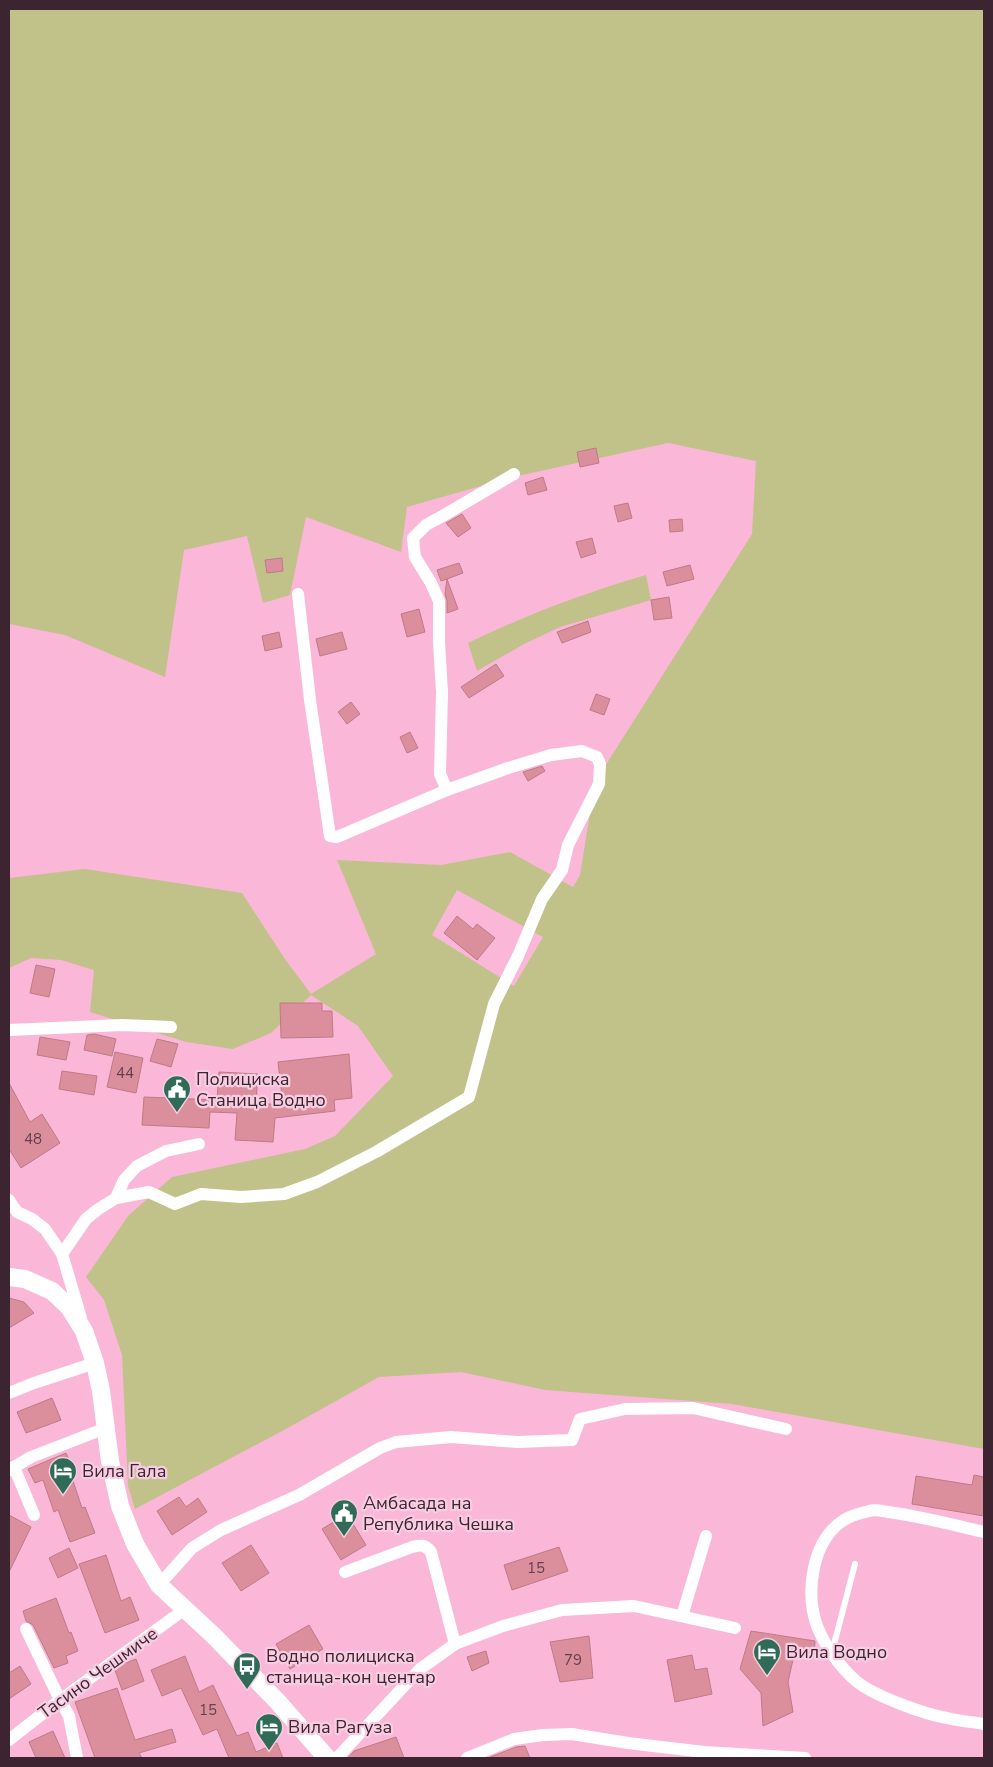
<svg xmlns="http://www.w3.org/2000/svg" width="993" height="1767" font-family="'Nunito Sans',sans-serif">
<style>
.green{fill:#c1c289;fill-rule:evenodd}
.building{fill:#db8f9c;stroke:#bf7a86}
.lines{fill:none;stroke-linecap:round;stroke-linejoin:round}
.lane{stroke:#fff;stroke-width:6}
.street{stroke:#fff;stroke-width:12}
.secondary{stroke:#fff;stroke-width:18}
.labels{text-anchor:middle;dominant-baseline:central;stroke-width:4.5;stroke-linejoin:round;paint-order:stroke}
.number-label{font-size:15px;fill:#643f4c}
.poi-label{font-size:18px;fill:#3d2431;stroke:#f7cde1;text-anchor:start}
.street-label{font-size:18px;fill:#3d2431;stroke:#f7cde1}
</style>
<rect width="100%" height="100%" fill="#fab7d8"/>
<!-- green -->
<g class="green">
<path d="M9 9H984V1449L732 1404 545 1390 461 1372 379 1377 284 1430 135 1509 128 1486 122 1355 104 1300 86 1277 128 1216 172 1177 305 1149 335 1136 393 1076 358 1026 311 995 271 1033 233 1049 186 1042 90 1012 94 970 61 960 31 958 9 968V878L85 869 242 893 285 959 311 994 376 954 337 860 441 865 510 852 573 887 580 875 595 782 752 534 756 461 668 443 513 477 407 507 401 552 306 517 290 595 263 603 247 536 184 550 165 677 65 635 9 624ZM457 890 543 937 514 986 432 935Z"/>
<path d="M646 575 651 600 560 627 524 644 477 671 468 643C526 615 584 593 646 575Z"/>
</g>
<!-- building -->
<g class="building">
<path d="M596 448 599 463 580 467 577 452Z"/>
<path d="M543 477 547 490 528 495 525 483Z"/>
<path d="M628 503 632 518 618 522 614 506Z"/>
<path d="M462 514 471 528 458 537 446 523Z"/>
<path d="M682 519 683 531 670 532 669 520Z"/>
<path d="M592 538 596 553 581 558 576 542Z"/>
<path d="M282 558 283 571 267 573 265 560Z"/>
<path d="M459 563 463 573 447 579 458 609 447 613V601L445 594 447 579 441 581 437 570Z"/>
<path d="M690 565 694 579 667 586 663 572Z"/>
<path d="M669 597 672 618 654 620 651 600Z"/>
<path d="M419 609 425 632 407 637 401 614Z"/>
<path d="M588 621 591 632 562 643 557 632Z"/>
<path d="M279 632 282 647 265 651 262 636Z"/>
<path d="M342 632 347 649 320 656 316 639Z"/>
<path d="M496 664 504 676 469 698 461 687Z"/>
<path d="M596 694 610 699 604 715 590 710Z"/>
<path d="M351 702 360 714 347 724 338 712Z"/>
<path d="M410 732 418 748 407 753 400 737Z"/>
<path d="M542 766 545 771 528 781 523 772Z"/>
<path d="M457 916 473 929 477 924 495 938 477 960 444 933Z"/>
<path d="M36 965 55 969 49 997 30 993Z"/>
<path d="M280 1003H322V1011H332L333 1037 281 1038Z"/>
<path d="M94 1034 116 1039 112 1056 84 1050 87 1035Z"/>
<path d="M40 1037 70 1042 66 1060 37 1055Z"/>
<path d="M157 1039 178 1044 171 1067 150 1061Z"/>
<path d="M115 1052 143 1058 136 1093 107 1087Z"/>
<path d="M349 1054 352 1098 334 1100 335 1111 275 1118 273 1142 235 1140 237 1113 210 1112 209 1128 142 1125 144 1097 217 1100 219 1072 258 1074 256 1103 283 1105 278 1062Z"/>
<path d="M62 1071 97 1076 94 1095 59 1089Z"/>
<path d="M9 1083 30 1122 42 1114 60 1143 21 1168 9 1149Z"/>
<path d="M9 1298 24 1302 34 1313 9 1328Z"/>
<path d="M52 1398 61 1420 26 1433 17 1412Z"/>
<path d="M66 1453 72 1467 69 1469 82 1508 85 1507 95 1533 70 1542 58 1510 54 1512 43 1480 35 1483 28 1469Z"/>
<path d="M974 1475 984 1477V1516L912 1504 916 1476 972 1485Z"/>
<path d="M179 1497 186 1507 198 1498 207 1512 172 1535 157 1511Z"/>
<path d="M347 1514 366 1545 341 1560 322 1529Z"/>
<path d="M9 1515 31 1527 9 1572Z"/>
<path d="M251 1545 269 1573 241 1591 222 1563Z"/>
<path d="M559 1547 568 1571 512 1590 504 1565Z"/>
<path d="M69 1548 78 1568 58 1578 49 1558Z"/>
<path d="M106 1555 121 1601 130 1597 139 1620 105 1633 79 1564Z"/>
<path d="M56 1598 69 1633 71 1632 78 1651 66 1656 68 1663 54 1668 33 1625 26 1621 23 1611Z"/>
<path d="M309 1625 323 1649 290 1669 276 1644Z"/>
<path d="M751 1631 815 1641 814 1657 794 1655 788 1682 793 1712 763 1726 761 1693 740 1669Z"/>
<path d="M589 1636 593 1678 560 1682 550 1642Z"/>
<path d="M486 1651 489 1663 472 1671 467 1657Z"/>
<path d="M692 1655 695 1670 707 1668 712 1694 675 1702 667 1660Z"/>
<path d="M185 1656 199 1692 213 1685 237 1736 248 1732 256 1752 277 1743 283 1758H229L217 1729 203 1735 181 1688 162 1696 151 1670Z"/>
<path d="M136 1659 144 1681 122 1690 115 1670 123 1664Z"/>
<path d="M20 1666 31 1684 9 1699V1673Z"/>
<path d="M117 1688 135 1740 172 1729 176 1742 139 1753 142 1758H95L75 1702Z"/>
<path d="M53 1731 65 1758H36L29 1742Z"/>
<path d="M396 1737 404 1758H348L354 1751Z"/>
<path d="M525 1746 530 1758H488L516 1747Z"/>
</g>
<g class="lines">
<!-- lane -->
<path class="lane" d="M832 1652 855 1564"/>
<!-- street -->
<g class="street">
<path d="M298 594 310 700 330 836 337 837 447 790"/>
<path d="M9 1030 122 1025 171 1027"/>
<path d="M116 1198 149 1192 175 1204 201 1194 241 1197 284 1194 317 1182 376 1152 469 1097 494 1004 518 956 542 899 562 870 568 845 599 784 600 764 597 757 582 751 551 755 508 768 447 790 440 774 442 692 439 642V601L431 583 415 557 413 538 426 525 446 514 514 474"/>
<path d="M9 1200 17 1212 32 1219 45 1229 62 1254 81 1318"/>
<path d="M62 1254 86 1219 97 1210 116 1198 124 1180 137 1166 166 1151 199 1144"/>
<path d="M9 1393 34 1383 95 1363"/>
<path d="M14 1467 34 1515"/>
<path d="M9 1470 31 1457 106 1428"/>
<path d="M984 1532C953 1525 920 1516 888 1512 882 1511 875 1509 869 1511 862 1513 851 1515 844 1520 812 1540 805 1592 817 1626 825 1646 840 1667 856 1681 874 1696 924 1714 947 1718 959 1721 972 1722 984 1724"/>
<path d="M345 1572 412 1547C421 1545 425 1544 431 1552L455 1644"/>
<path d="M159 1585 192 1548 221 1530 299 1495 380 1448 396 1442 451 1437 517 1442 572 1440 580 1419 625 1409 693 1408 786 1429"/>
<path d="M682 1616 706 1536"/>
<path d="M26 1629 60 1700 69 1716 77 1758"/>
<path d="M9 1740 60 1700 185 1609"/>
<path d="M337 1758 420 1669 455 1644 503 1626 562 1610 634 1606 735 1628"/>
<path d="M467 1758 514 1739 543 1735 572 1734 628 1743 704 1752 805 1758"/>
</g>
<!-- secondary -->
<path class="secondary" d="M9 1277 25 1279 52 1291 69 1307 84 1331 95 1363 101 1391 110 1461 120 1506 135 1544 159 1585 214 1636 278 1702 327 1758"/>
</g>
<!-- icons -->
<defs>
<g id="civic-pin" transform="scale(1.4375)"><path d="M0 17L-7.5 6A9.5 9.5 0 1 1 7.5 6Z" fill="#2f6b56" stroke="#f7cde1"/><path d="M-.6-6.5H3V-4.5H.6V-3L4-1V1h2V6H-6V1h2V-1L-.6-3ZM-1.2 2.5V6h2.4V2.5Z" fill="#fff"/></g>
<g id="hotel-pin" transform="scale(1.4375)"><path d="M0 17L-7.5 6A9.5 9.5 0 1 1 7.5 6Z" fill="#2f6b56" stroke="#f7cde1"/><path d="M-6-4.5h1.5V1H6V5H4.5V3h-9V5H-6ZM-4 0a1.8 1.8 0 1 1 3.6 0ZM.5 0V-2.5h3Q6-2.5 6 0Z" fill="#fff"/></g>
<g id="bus-pin" transform="scale(1.4375)"><path d="M0 17L-7.5 6A9.5 9.5 0 1 1 7.5 6Z" fill="#2f6b56" stroke="#f7cde1"/><path d="M-5-6H5V4H4V6H2V4H-2V6H-4V4H-5ZM-3.5-4V0h7V-4ZM-3.5 1.2v1.5H-2V1.2ZM2 1.2v1.5H3.5V1.2Z" fill="#fff"/></g>
</defs>
<g fill-rule="evenodd">
<use href="#civic-pin" x="177" y="1089"/>
<use href="#hotel-pin" x="63" y="1471"/>
<use href="#civic-pin" x="344" y="1513"/>
<use href="#hotel-pin" x="767" y="1652"/>
<use href="#bus-pin" x="247" y="1666"/>
<use href="#hotel-pin" x="269" y="1727"/>
</g>
<g class="labels">
<!-- number labels -->
<g class="number-label">
<text x="125" y="1073">44</text>
<text x="33" y="1139">48</text>
<text x="536" y="1568">15</text>
<text x="573" y="1660">79</text>
<text x="208" y="1710">15</text>
</g>
<!-- poi labels -->
<g class="poi-label">
<text x="196" y="1079">Полициска<tspan x="196" dy="21">Станица Водно</tspan></text>
<text x="82" y="1471">Вила Гала</text>
<text x="363" y="1503">Амбасада на<tspan x="363" dy="21">Република Чешка</tspan></text>
<text x="786" y="1652">Вила Водно</text>
<text x="266" y="1656">Водно полициска<tspan x="266" dy="21">станица-кон центар</tspan></text>
<text x="288" y="1727">Вила Рагуза</text>
</g>
<!-- street labels -->
<g class="street-label">
<text transform="translate(98 1673) rotate(-36)">Тасино Чешмиче</text>
</g>
</g>
<!-- border -->
<rect width="993" height="1767" fill="none" stroke="#3d2431" stroke-width="20"/>
</svg>
